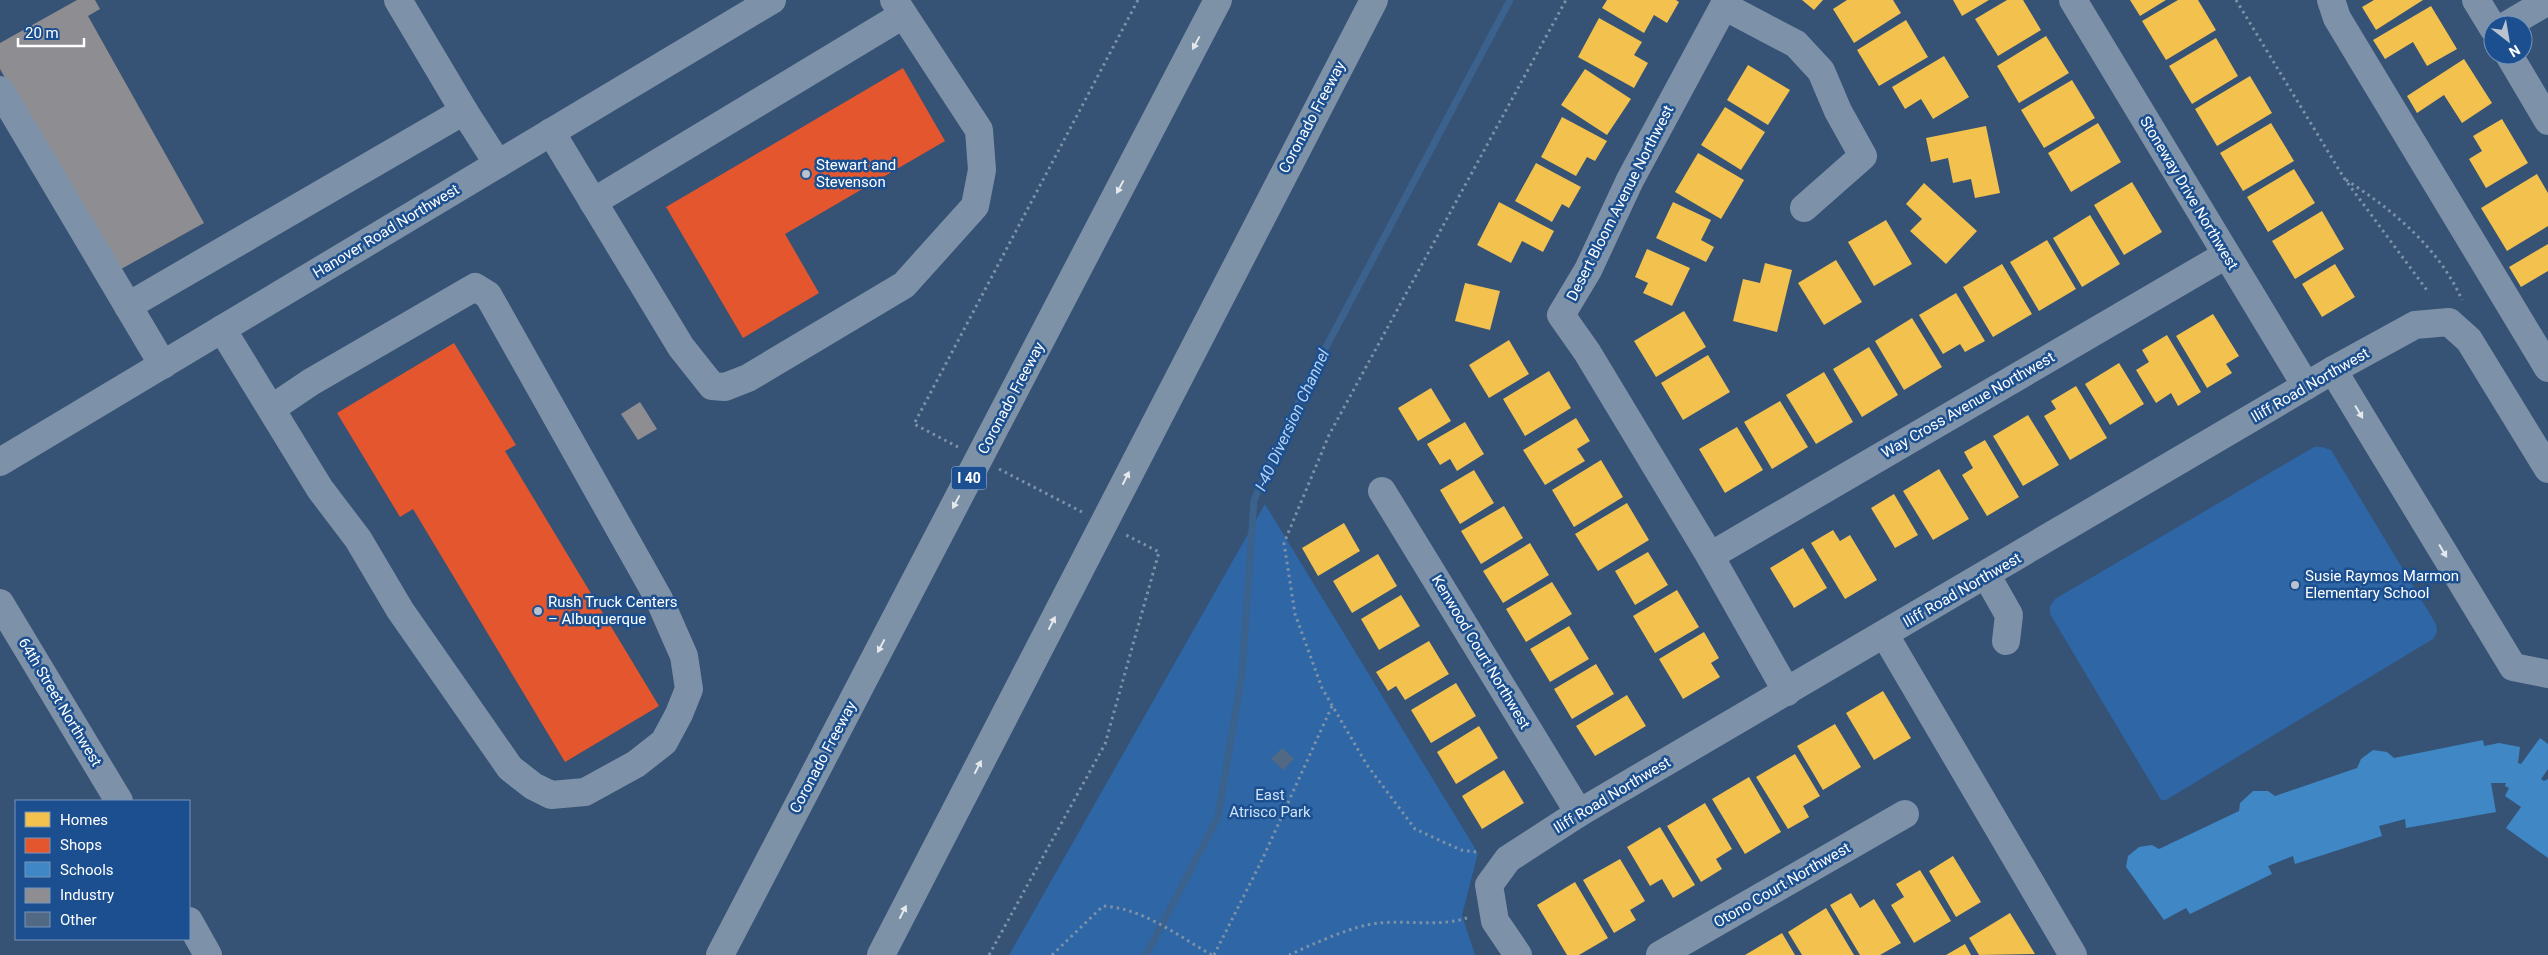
<svg xmlns="http://www.w3.org/2000/svg" width="2548" height="955" font-family="Roboto,sans-serif">
<style>
.green{fill:#2f66a5}
.homes{fill:#f2c14e}
.shops{fill:#e4572e}
.schools{fill:#3f88c5}
.industry{fill:#8d8d92}
.lines{fill:none;stroke-linecap:round;stroke-linejoin:round}
.stream{stroke:#3b618d;stroke-width:7}
.building{fill:#526984}
.path{stroke:#7d92a8;stroke-width:3;stroke-dasharray:2.5 4;stroke-linecap:butt}
.minor{stroke:#7d92a8;stroke-width:28}
.highway{stroke:#7e92a7;stroke-width:28}
.oneway{fill:#e5e9ed}
.oneway2{fill:#e5e9ee}
.poi-dot{fill:#b9c2ce;stroke:#1b4f8f;stroke-width:2}
.labels{text-anchor:middle;dominant-baseline:central;stroke-width:5;stroke-linejoin:round;paint-order:stroke}
.shield{fill:#1b4f8f;stroke:#bbcadd;stroke-width:1}
.shield-label{font-size:14px;font-weight:bold;fill:#fff}
.street-label{font-size:15px;fill:#fff;stroke:#1b4f8f}
.poi-label{font-size:15px;fill:#fff;stroke:#1b4f8f;text-anchor:start}
.park-label{font-size:15px;fill:#cfe3fa;stroke:#1b4f8f}
.water-label{font-size:16px;font-style:italic;fill:#b5d3f5;stroke:#1b4f8f}
</style>
<rect width="100%" height="100%" fill="#365274"/>
<!-- green -->
<g class="green">
<path d="M2314 447H2322L2331 450 2436 624 2437 632 2433 639 2166 800H2161L2050 614V606L2055 599Z"/>
<path d="M1265 504 1478 853 1462 915 1475 955H1009Z"/>
</g>
<!-- homes -->
<g class="homes">
<path d="M1607 0H1676L1679 2 1667 23 1654 15 1644 33 1602 8Z"/>
<path d="M1802 0H1823L1814 10Z"/>
<path d="M1847 0H1893L1901 13 1854 43 1833 9Z"/>
<path d="M1953 0H1989L1962 16Z"/>
<path d="M2007 0H2023L2041 30 1998 56 1975 19Z"/>
<path d="M2130 0H2166L2140 16Z"/>
<path d="M2178 0H2198L2216 30 2166 60 2142 21Z"/>
<path d="M2374 0H2423L2376 30 2362 7Z"/>
<path d="M2431 6 2457 49 2427 66 2413 42 2385 59 2373 40Z"/>
<path d="M1599 18 1642 42 1634 55 1648 63 1634 88 1578 57Z"/>
<path d="M1906 20 1928 57 1879 86 1857 50Z"/>
<path d="M2046 36 2069 73 2019 103 1997 66Z"/>
<path d="M2216 38 2238 76 2192 104 2169 66Z"/>
<path d="M1944 56 1969 97 1933 119 1921 99 1905 109 1892 87Z"/>
<path d="M2464 59 2492 103 2462 123 2444 95 2417 113 2407 96Z"/>
<path d="M1748 65 1790 90 1768 125 1727 100Z"/>
<path d="M1585 69 1631 99 1607 135 1561 105Z"/>
<path d="M2250 76 2272 113 2217 146 2195 109Z"/>
<path d="M2072 80 2095 118 2044 148 2021 110Z"/>
<path d="M1725 107 1765 132 1741 170 1701 145Z"/>
<path d="M1562 117 1607 141 1595 161 1587 157 1576 176 1541 157Z"/>
<path d="M2502 119 2528 163 2486 188 2469 159 2482 151 2473 136Z"/>
<path d="M2098 123 2121 162 2071 192 2048 153Z"/>
<path d="M2271 123 2294 161 2243 191 2220 153Z"/>
<path d="M1986 126 2000 193 1975 198 1971 179 1953 183 1948 158 1931 162 1926 138Z"/>
<path d="M1698 153 1744 180 1721 219 1675 192Z"/>
<path d="M1536 163 1581 187 1569 208 1562 204 1552 222 1515 201Z"/>
<path d="M2294 169 2315 203 2268 232 2247 197Z"/>
<path d="M2537 174 2548 193V226L2507 251 2481 208Z"/>
<path d="M2132 182 2162 232 2124 255 2094 205Z"/>
<path d="M1924 183 1977 231 1946 264 1910 231 1922 219 1906 204Z"/>
<path d="M1499 202 1554 231 1543 252 1522 241 1511 263 1477 245Z"/>
<path d="M1673 202 1711 220 1701 240 1714 247 1706 262 1656 238Z"/>
<path d="M2322 211 2344 249 2295 279 2272 241Z"/>
<path d="M2090 215 2120 264 2082 287 2053 238Z"/>
<path d="M1886 220 1912 264 1874 286 1848 242Z"/>
<path d="M2047 240 2076 289 2039 311 2010 262Z"/>
<path d="M2548 244V271L2521 287 2509 267Z"/>
<path d="M1647 249 1690 268 1672 306 1643 293 1648 283 1635 277Z"/>
<path d="M1836 260 1862 302 1824 325 1798 283Z"/>
<path d="M1765 263 1792 270 1777 332 1733 321 1743 279 1760 283Z"/>
<path d="M2002 264 2032 314 1993 337 1963 287Z"/>
<path d="M2335 264 2355 297 2322 317 2302 284Z"/>
<path d="M1465 283 1500 291 1490 330 1455 321Z"/>
<path d="M1956 293 1985 341 1965 352 1960 344 1943 354 1919 315Z"/>
<path d="M1684 311 1706 347 1656 377 1634 341Z"/>
<path d="M2213 314 2239 356 2226 364 2232 373 2207 388 2176 336Z"/>
<path d="M1912 318 1942 367 1904 390 1875 341Z"/>
<path d="M2167 335 2201 392 2178 406 2171 393 2156 403 2136 370 2149 362 2142 350Z"/>
<path d="M1509 340 1529 374 1489 398 1469 365Z"/>
<path d="M1869 347 1898 395 1862 417 1833 369Z"/>
<path d="M1708 355 1730 392 1683 420 1661 383Z"/>
<path d="M2119 363 2144 404 2110 425 2085 384Z"/>
<path d="M1549 371 1571 408 1525 436 1503 399Z"/>
<path d="M1824 372 1853 422 1816 444 1786 395Z"/>
<path d="M2076 386 2107 438 2070 460 2044 416 2056 409 2051 401Z"/>
<path d="M1431 388 1451 421 1418 441 1398 408Z"/>
<path d="M1780 401 1808 447 1772 469 1744 422Z"/>
<path d="M2028 415 2059 465 2023 486 1993 436Z"/>
<path d="M1576 418 1590 441 1577 449 1585 461 1545 485 1523 450Z"/>
<path d="M1465 422 1484 454 1457 471 1450 459 1440 465 1427 444Z"/>
<path d="M1737 427 1763 470 1725 493 1699 449Z"/>
<path d="M1985 440 2019 497 1987 516 1962 475 1973 468 1964 452Z"/>
<path d="M1601 460 1623 497 1574 527 1552 490Z"/>
<path d="M1939 469 1969 519 1933 540 1903 491Z"/>
<path d="M1474 470 1494 503 1460 524 1440 490Z"/>
<path d="M1894 494 1918 535 1895 548 1871 508Z"/>
<path d="M1627 503 1649 540 1598 571 1575 534Z"/>
<path d="M1504 506 1523 538 1481 564 1461 531Z"/>
<path d="M1344 523 1360 551 1318 576 1302 548Z"/>
<path d="M1833 530 1840 541 1850 535 1877 580 1845 599 1811 543Z"/>
<path d="M1530 543 1549 575 1503 603 1483 571Z"/>
<path d="M1803 548 1827 588 1794 608 1770 568Z"/>
<path d="M1648 552 1668 585 1635 605 1615 571Z"/>
<path d="M1378 554 1397 586 1352 613 1333 581Z"/>
<path d="M1552 582 1572 614 1526 642 1506 609Z"/>
<path d="M1677 590 1699 627 1655 653 1633 616Z"/>
<path d="M1401 595 1420 626 1379 650 1361 619Z"/>
<path d="M1569 626 1589 659 1550 682 1530 649Z"/>
<path d="M1704 632 1719 658 1711 663 1720 677 1683 699 1659 659Z"/>
<path d="M1429 641 1449 674 1405 700 1396 686 1388 691 1376 672Z"/>
<path d="M1596 664 1614 694 1572 719 1554 689Z"/>
<path d="M1456 683 1476 716 1431 743 1411 710Z"/>
<path d="M1883 691 1911 738 1874 760 1846 713Z"/>
<path d="M1627 695 1646 726 1595 756 1576 726Z"/>
<path d="M1835 724 1861 767 1823 790 1797 746Z"/>
<path d="M1479 726 1498 758 1456 784 1437 752Z"/>
<path d="M1795 754 1820 796 1803 806 1809 817 1788 829 1756 777Z"/>
<path d="M1504 770 1524 803 1482 829 1462 796Z"/>
<path d="M1749 777 1781 832 1745 854 1712 799Z"/>
<path d="M1705 803 1732 849 1716 859 1722 869 1701 882 1667 826Z"/>
<path d="M1660 827 1695 885 1673 898 1662 879 1650 886 1627 847Z"/>
<path d="M1953 856 1981 902 1956 917 1929 871Z"/>
<path d="M1620 859 1645 901 1630 910 1636 920 1614 933 1583 880Z"/>
<path d="M1920 870 1951 921 1914 943 1891 905 1904 897 1896 884Z"/>
<path d="M1575 882 1608 938 1579 955H1567L1537 905Z"/>
<path d="M1851 893 1860 908 1874 899 1901 943 1880 955H1860L1830 905Z"/>
<path d="M1826 908 1854 955H1802L1788 932Z"/>
<path d="M2010 913 2035 954 1979 955 1969 938Z"/>
<path d="M1782 933 1795 955H1745Z"/>
<path d="M1965 944 1971 955H1946Z"/>
</g>
<!-- shops -->
<g class="shops">
<path d="M903 68 945 141 785 234 819 293 743 338 666 207Z"/>
<path d="M454 343 516 445 505 451 659 706 565 762 413 509 400 517 337 413Z"/>
</g>
<!-- schools -->
<path class="schools" d="M2540 738 2548 744V769L2541 779 2544 781 2548 779V858L2506 828 2521 807 2505 796 2509 788 2505 786 2506 783H2491L2496 812 2406 828 2405 819 2379 826 2382 836 2295 864 2293 856 2268 866 2272 874 2190 914 2186 908 2164 920 2126 867 2128 856 2139 847 2152 845 2159 849 2239 811 2240 803 2253 791H2268L2275 796 2357 768 2361 759 2373 750 2387 752 2394 758 2483 740 2484 746 2499 743 2520 747 2518 763 2521 764Z"/>
<!-- industry -->
<g class="industry">
<path d="M77 0H95L100 9 88 16 204 223 114 273 0 69V43Z"/>
<path d="M640 402 657 429 638 440 621 414Z"/>
</g>
<g class="lines">
<!-- stream -->
<path class="stream" d="M1146 955 1218 817 1242 674 1254 500 1308 381 1510 0"/>
</g>
<!-- building -->
<path class="building" d="M1282 748 1294 759 1283 770 1271 759Z"/>
<g class="lines">
<!-- path -->
<g class="path">
<path d="M2236 0 2344 178 2429 293"/>
<path d="M2346 180C2392 209 2440 249 2462 300"/>
<path d="M958 447 914 424 1138 0"/>
<path d="M999 469 1082 512"/>
<path d="M1476 852 1461 850 1415 829 1367 765 1322 688 1295 614 1284 543 1329 435 1566 0"/>
<path d="M989 955 1105 744 1159 552 1126 535"/>
<path d="M1052 955 1103 906C1143 908 1178 936 1212 955"/>
<path d="M1214 955 1262 860 1332 706"/>
<path d="M1289 955C1313 944 1354 925 1379 923 1409 920 1438 927 1467 918"/>
</g>
<!-- minor -->
<g class="minor">
<path d="M398 0 464 111"/>
<path d="M1727 0 1630 180 1588 270 1561 315 1587 352 1710 556 1787 692"/>
<path d="M2073 0 2306 386"/>
<path d="M2331 0 2337 18 2548 368"/>
<path d="M2476 0 2493 28"/>
<path d="M1724 6 1796 44 1821 71 1838 111 1863 156 1804 208"/>
<path d="M2507 25 2548 1"/>
<path d="M2509 55 2548 121"/>
<path d="M0 90 128 306"/>
<path d="M551 132 681 347 712 386 725 387 748 378 904 285 975 206 982 170 979 130 894 0"/>
<path d="M593 202 903 15"/>
<path d="M222 329 320 489 358 539 400 610 510 768 533 786 551 795 585 792 636 764 664 742 679 714 689 689 684 656 659 599 488 295 475 287 311 382 271 409"/>
<path d="M163 365 128 306 464 111 498 164"/>
<path d="M2333 370 2513 667 2548 674"/>
<path d="M0 462 772 0"/>
<path d="M1382 491 1579 813"/>
<path d="M1710 556 2226 255"/>
<path d="M1987 576 2009 615 2006 641"/>
<path d="M0 603 119 801"/>
<path d="M1885 635 2073 955"/>
<path d="M189 921 208 955"/>
<path d="M1518 955 1495 921 1489 885 1508 859 1579 813 2333 370 2415 325 2449 322 2469 340 2548 469"/>
<path d="M1660 955 1905 814"/>
</g>
<!-- highway -->
<g class="highway">
<path d="M720 955 1218 0"/>
<path d="M881 955 1374 0"/>
</g>
</g>
<!-- one-way arrows -->
<defs><path id="oneway-solid" d="M-6-.8H1V-3.2L6.5 0L1 3.2V.8H-6Z" transform="scale(1.25)"/></defs>
<g class="oneway">
<use href="#oneway-solid" transform="translate(1196 43) rotate(118)"/>
<use href="#oneway-solid" transform="translate(1120 187) rotate(118)"/>
<use href="#oneway-solid" transform="translate(1126 478) rotate(-63)"/>
<use href="#oneway-solid" transform="translate(956 502) rotate(118)"/>
<use href="#oneway-solid" transform="translate(1052 623) rotate(-63)"/>
<use href="#oneway-solid" transform="translate(881 646) rotate(118)"/>
<use href="#oneway-solid" transform="translate(978 767) rotate(-63)"/>
<use href="#oneway-solid" transform="translate(903 912) rotate(-63)"/>
</g>
<g class="oneway2">
<use href="#oneway-solid" transform="translate(2359 412) rotate(59)"/>
<use href="#oneway-solid" transform="translate(2443 551) rotate(59)"/>
</g>
<!-- markers -->
<g class="poi-dot">
<circle cx="806" cy="174" r="5"/>
<circle cx="2295" cy="585" r="5"/>
<circle cx="538" cy="611" r="5"/>
</g>
<g class="labels">
<!-- shield labels -->
<rect class="shield" x="951.5" y="466.5" width="35" height="23" rx="4"/>
<g class="shield-label">
<text x="969" y="478">I 40</text>
</g>
<!-- street labels -->
<g class="street-label">
<text transform="translate(1312 117) rotate(-62)">Coronado Freeway</text>
<text transform="translate(2189 193) rotate(59)">Stoneway Drive Northwest</text>
<text transform="translate(1620 203) rotate(-63)">Desert Bloom Avenue Northwest</text>
<text transform="translate(386 231) rotate(-31)">Hanover Road Northwest</text>
<text transform="translate(2310 385) rotate(-30)">Iliff Road Northwest</text>
<text transform="translate(1011 398) rotate(-62)">Coronado Freeway</text>
<text transform="translate(1968 405) rotate(-30)">Way Cross Avenue Northwest</text>
<text transform="translate(1962 590) rotate(-30)">Iliff Road Northwest</text>
<text transform="translate(1481 652) rotate(59)">Kenwood Court Northwest</text>
<text transform="translate(60 702) rotate(59)">64th Street Northwest</text>
<text transform="translate(823 757) rotate(-62)">Coronado Freeway</text>
<text transform="translate(1612 795) rotate(-31)">Iliff Road Northwest</text>
<text transform="translate(1782 885) rotate(-30)">Otono Court Northwest</text>
</g>
<!-- poi labels -->
<g class="poi-label">
<text x="816" y="165">Stewart and<tspan x="816" dy="17">Stevenson</tspan></text>
<text x="2305" y="576">Susie Raymos Marmon<tspan x="2305" dy="17">Elementary School</tspan></text>
<text x="548" y="602">Rush Truck Centers<tspan x="548" dy="17">– Albuquerque</tspan></text>
</g>
<!-- park labels -->
<g class="park-label">
<text x="1270" y="795">East<tspan x="1270" dy="17">Atrisco Park</tspan></text>
</g>
<!-- water labels -->
<g class="water-label">
<text transform="translate(1292 420) rotate(-65)">I-40 Diversion Channel</text>
</g>
</g>
<!-- legend -->
<rect x="15" y="800" width="175" height="140" fill="#1b4f8f" stroke="#7695bc"/>
<rect x="25" y="812" width="25" height="15" fill="#f2c14e" stroke="#7695bc"/>
<text x="60" y="825" font-size="15" fill="#ffffff">Homes</text>
<rect x="25" y="838" width="25" height="15" fill="#e4572e" stroke="#7695bc"/>
<text x="60" y="850" font-size="15" fill="#ffffff">Shops</text>
<rect x="25" y="862" width="25" height="15" fill="#3f88c5" stroke="#7695bc"/>
<text x="60" y="875" font-size="15" fill="#ffffff">Schools</text>
<rect x="25" y="888" width="25" height="15" fill="#8d8d92" stroke="#7695bc"/>
<text x="60" y="900" font-size="15" fill="#ffffff">Industry</text>
<rect x="25" y="912" width="25" height="15" fill="#526984" stroke="#7695bc"/>
<text x="60" y="925" font-size="15" fill="#ffffff">Other</text>
<!-- north arrow -->
<g transform="translate(2508 40) rotate(149)"><circle r="24" fill="#1b4f8f" stroke="#7695bc"/>
<path d="M0-4L9 19L0 12L-9 19Z" fill="#b9c2ce"/>
<text y="-8" font-size="14" font-weight="bold" text-anchor="middle" fill="#ffffff">N</text>
</g>
<!-- scale -->
<path d="M18 38v8h66v-8" fill="none" stroke="#ffffff" stroke-width="2.5"/>
<text x="25" y="38" font-size="15" fill="#ffffff" stroke="#1b4f8f" stroke-width="4" paint-order="stroke">20 m</text>
</svg>
